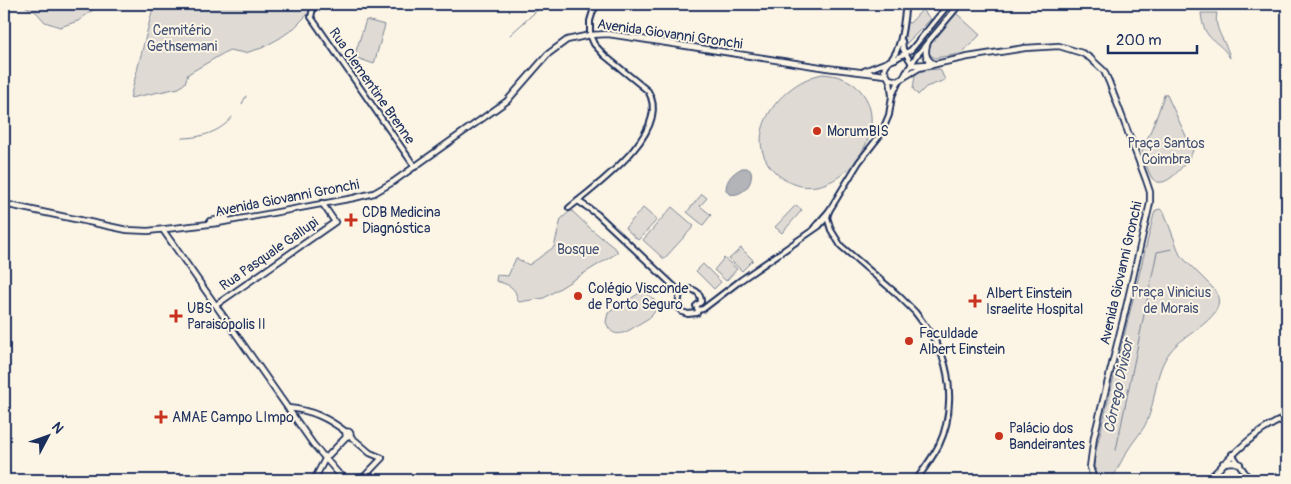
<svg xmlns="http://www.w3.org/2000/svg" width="1291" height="484" font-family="Pangolin,sans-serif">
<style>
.green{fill:#dfdbd4;stroke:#7d8599}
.water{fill:#b2b4b8;stroke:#767f94}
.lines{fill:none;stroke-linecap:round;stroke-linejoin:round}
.stream{stroke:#767f94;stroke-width:1}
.secondary-casing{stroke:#1b2f5e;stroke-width:8}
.primary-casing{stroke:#1b2f5e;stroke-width:8}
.secondary{stroke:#fcf5e5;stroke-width:4}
.primary{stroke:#fcf5e5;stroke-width:4.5}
.poi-dot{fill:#c8321e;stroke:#fcf5e5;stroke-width:2}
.labels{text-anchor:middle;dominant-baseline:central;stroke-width:4;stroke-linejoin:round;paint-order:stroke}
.park-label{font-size:14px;fill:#425176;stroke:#fcf5e5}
.street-label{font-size:14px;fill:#1b2f5e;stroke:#fcf5e5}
.poi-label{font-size:14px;fill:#1b2f5e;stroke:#fcf5e5;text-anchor:start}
.water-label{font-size:15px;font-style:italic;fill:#485779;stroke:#fcf5e5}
</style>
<rect width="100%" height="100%" fill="#fcf5e5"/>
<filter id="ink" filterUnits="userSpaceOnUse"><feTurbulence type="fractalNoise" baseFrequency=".02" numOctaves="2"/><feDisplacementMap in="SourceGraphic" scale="10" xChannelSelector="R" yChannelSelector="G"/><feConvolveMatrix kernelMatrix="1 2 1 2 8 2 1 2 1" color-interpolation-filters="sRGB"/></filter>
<g filter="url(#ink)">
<!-- green -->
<g class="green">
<path d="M21 4H101L78 21 60 27 45 22 36 12Z"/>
<path d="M154 4H312L309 13 293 29 280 38 262 48 245 53 229 50 188 74 185 83 179 88 130 98Z"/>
<path d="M922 10 931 19 907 43 904 42 907 22 910 23Z"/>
<path d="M956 13 980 35 961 54 935 58 929 54 927 48Z"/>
<path d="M1201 13H1217C1213 30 1227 42 1230 58 1217 37 1204 43 1201 13Z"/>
<path d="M366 20 385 25 374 64 354 57Z"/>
<path d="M940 69 945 80 926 87 918 95 913 89 915 75 922 70Z"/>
<path d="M823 74C837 75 850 79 860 90 893 127 847 194 801 186 792 184 782 179 775 172 738 136 782 81 823 74Z"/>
<path d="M1166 93 1193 151C1188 161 1164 194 1152 178 1147 171 1145 160 1142 152L1158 113 1164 95Z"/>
<path d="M702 194 707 198 700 206 711 215 703 225 687 212Z"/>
<path d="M796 205 802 210 782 233 775 227Z"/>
<path d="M672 207 694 226 664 259 643 240Z"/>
<path d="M643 208 657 220 638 240 625 228Z"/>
<path d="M1160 209 1164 212 1180 255 1215 290C1232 317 1183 333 1170 352 1154 372 1157 398 1147 421 1143 431 1134 440 1128 450 1122 459 1117 470 1112 480H1100L1094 466 1096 450 1154 214 1156 210Z"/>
<path d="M570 211H572L591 229 617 250V253L544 298 519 302 517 300C517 287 507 284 496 281L497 275 508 276 516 258 529 265 554 247 561 219Z"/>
<path d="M741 248 753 260 742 271 729 259Z"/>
<path d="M724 258 737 269 726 281 714 270Z"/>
<path d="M703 264 721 282 714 289 696 271Z"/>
<path d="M641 292C652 294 662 305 652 315 649 319 643 321 639 324 627 332 613 342 606 322L608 313Z"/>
</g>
<!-- water -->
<path class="water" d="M742 168H747L751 171C754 184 742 197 729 194L726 190C726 179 733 173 742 168Z"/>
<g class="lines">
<!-- stream -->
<g class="stream">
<path d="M73 4 83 8 96 4"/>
<path d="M510 35 544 4"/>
<path d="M242 104 246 96"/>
<path d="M182 138C200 138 221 132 232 117"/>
<path d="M1116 450 1157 252 1172 249"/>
</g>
<!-- secondary casing -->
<g class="secondary-casing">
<g id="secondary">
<path d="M314 4 311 17 415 167"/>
<path d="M902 41 903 49 912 64"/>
<path d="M895 59 911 50 949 4"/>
<path d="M890 61C903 46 903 23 906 4"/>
<path d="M906 73 917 55 960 4"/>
<path d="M890 80 892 96"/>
<path d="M578 201 597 214 680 292"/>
<path d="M569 208C596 186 673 131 648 91L604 55 594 44 590 35V21L593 11 598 4"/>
<path d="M829 211 827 217 831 230 841 246 898 295 915 312C925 325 936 340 942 355 952 382 952 418 939 445 933 457 924 469 916 480"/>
<path d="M814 228 829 211 859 162 881 134 889 115 892 96 899 81"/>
<path d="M690 289C697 290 701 295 701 302L696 306 698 310 697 313 688 314 682 312 678 306 680 292Z"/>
<path d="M698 310 703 309 741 280 819 226 827 217"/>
<path d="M1232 454 1250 480"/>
</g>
</g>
<!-- primary casing -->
<g class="primary-casing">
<g id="primary">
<path d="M928 42C924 52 925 60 935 64"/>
<path d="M889 61 886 65 884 70 889 79 899 81 904 77 906 73"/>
<path d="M912 65 928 64"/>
<path d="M864 71 895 59"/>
<path d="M904 77 919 68 940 63 968 57 1025 48 1059 46 1082 53 1090 58 1104 71 1109 82 1146 180 1150 192V203L1125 312 1094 437 1090 467 1094 480"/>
<path d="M4 204 127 230 148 231 218 223 354 198 374 193 393 182 507 101 548 54 567 40 590 35 608 34 635 38 827 68 885 75"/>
<path d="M210 221 227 218"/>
<path d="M163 230 313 444 338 473 347 480"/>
<path d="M216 305 335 222 322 203"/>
<path d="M288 408C311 410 328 418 346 432"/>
<circle cx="348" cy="434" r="2.5"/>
<path d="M350 436 370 453 382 458 361 480"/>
<path d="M1223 463 1233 462 1240 464"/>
<path d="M314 480 325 459 347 436"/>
<path d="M1208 480C1234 454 1252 432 1287 417"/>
</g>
</g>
<!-- secondary -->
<use href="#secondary" class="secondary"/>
<!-- primary -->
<use href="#primary" class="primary"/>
</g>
</g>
<!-- markers -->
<g class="poi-dot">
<circle cx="817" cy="131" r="5"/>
<path d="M348.5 212.5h5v5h5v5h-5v5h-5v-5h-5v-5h5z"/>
<circle cx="578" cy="296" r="5"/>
<path d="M972.5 293.5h5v5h5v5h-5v5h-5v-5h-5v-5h5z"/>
<path d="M173.5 308.5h5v5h5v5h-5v5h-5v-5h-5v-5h5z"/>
<circle cx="909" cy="341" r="5"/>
<path d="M158.5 409.5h5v5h5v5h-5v5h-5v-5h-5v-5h5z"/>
<circle cx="999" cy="436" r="5"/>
</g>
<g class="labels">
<!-- park labels -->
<g class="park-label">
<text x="182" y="30">Cemitério<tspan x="182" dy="16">Gethsemani</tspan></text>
<text x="1166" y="143">Praça Santos<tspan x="1166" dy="16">Coimbra</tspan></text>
<text x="578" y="249">Bosque</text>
<text x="1171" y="292">Praça Vinicius<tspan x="1171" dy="16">de Morais</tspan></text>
</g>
<!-- street labels -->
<g class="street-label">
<text transform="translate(670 34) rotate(8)">Avenida Giovanni Gronchi</text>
<text transform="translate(372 86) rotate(55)">Rua Clementine Brenne</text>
<text transform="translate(287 198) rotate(-11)">Avenida Giovanni Gronchi</text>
<text transform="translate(269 254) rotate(-35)">Rua Pasquale Gallupi</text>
<text transform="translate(1121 273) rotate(-77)">Avenida Giovanni Gronchi</text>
</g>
<!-- poi labels -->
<g class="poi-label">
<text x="827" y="131">MorumBIS</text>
<text x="362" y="212">CDB Medicina<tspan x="362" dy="16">Diagnóstica</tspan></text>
<text x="588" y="288">Colégio Visconde<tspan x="588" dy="16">de Porto Seguro</tspan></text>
<text x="986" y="293">Albert Einstein<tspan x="986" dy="16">Israelite Hospital</tspan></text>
<text x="187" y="308">UBS<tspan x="187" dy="16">Paraisópolis II</tspan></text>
<text x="919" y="333">Faculdade<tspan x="919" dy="16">Albert Einstein</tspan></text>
<text x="172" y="417">AMAE Campo LImpo</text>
<text x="1009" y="428">Palácio dos<tspan x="1009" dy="16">Bandeirantes</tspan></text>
</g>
<!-- water labels -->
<g class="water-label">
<text transform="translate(1119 386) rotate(-78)">Córrego Divisor</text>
</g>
</g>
<!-- margin -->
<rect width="1291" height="484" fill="none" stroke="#fcf5e5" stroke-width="20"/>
<rect x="10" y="10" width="1271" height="464" fill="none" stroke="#1b2f5e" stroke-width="2" filter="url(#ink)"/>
<!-- north arrow -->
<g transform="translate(48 436) rotate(49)" stroke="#fcf5e5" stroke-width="4" paint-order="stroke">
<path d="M0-4L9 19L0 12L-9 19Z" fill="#1b2f5e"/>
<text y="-8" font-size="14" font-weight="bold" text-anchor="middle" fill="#1b2f5e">N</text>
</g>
<!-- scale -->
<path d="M1108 45v8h89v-8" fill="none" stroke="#1b2f5e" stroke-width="2.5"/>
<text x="1116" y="45" font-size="15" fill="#1b2f5e" stroke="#fcf5e5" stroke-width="4" paint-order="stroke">200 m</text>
</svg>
